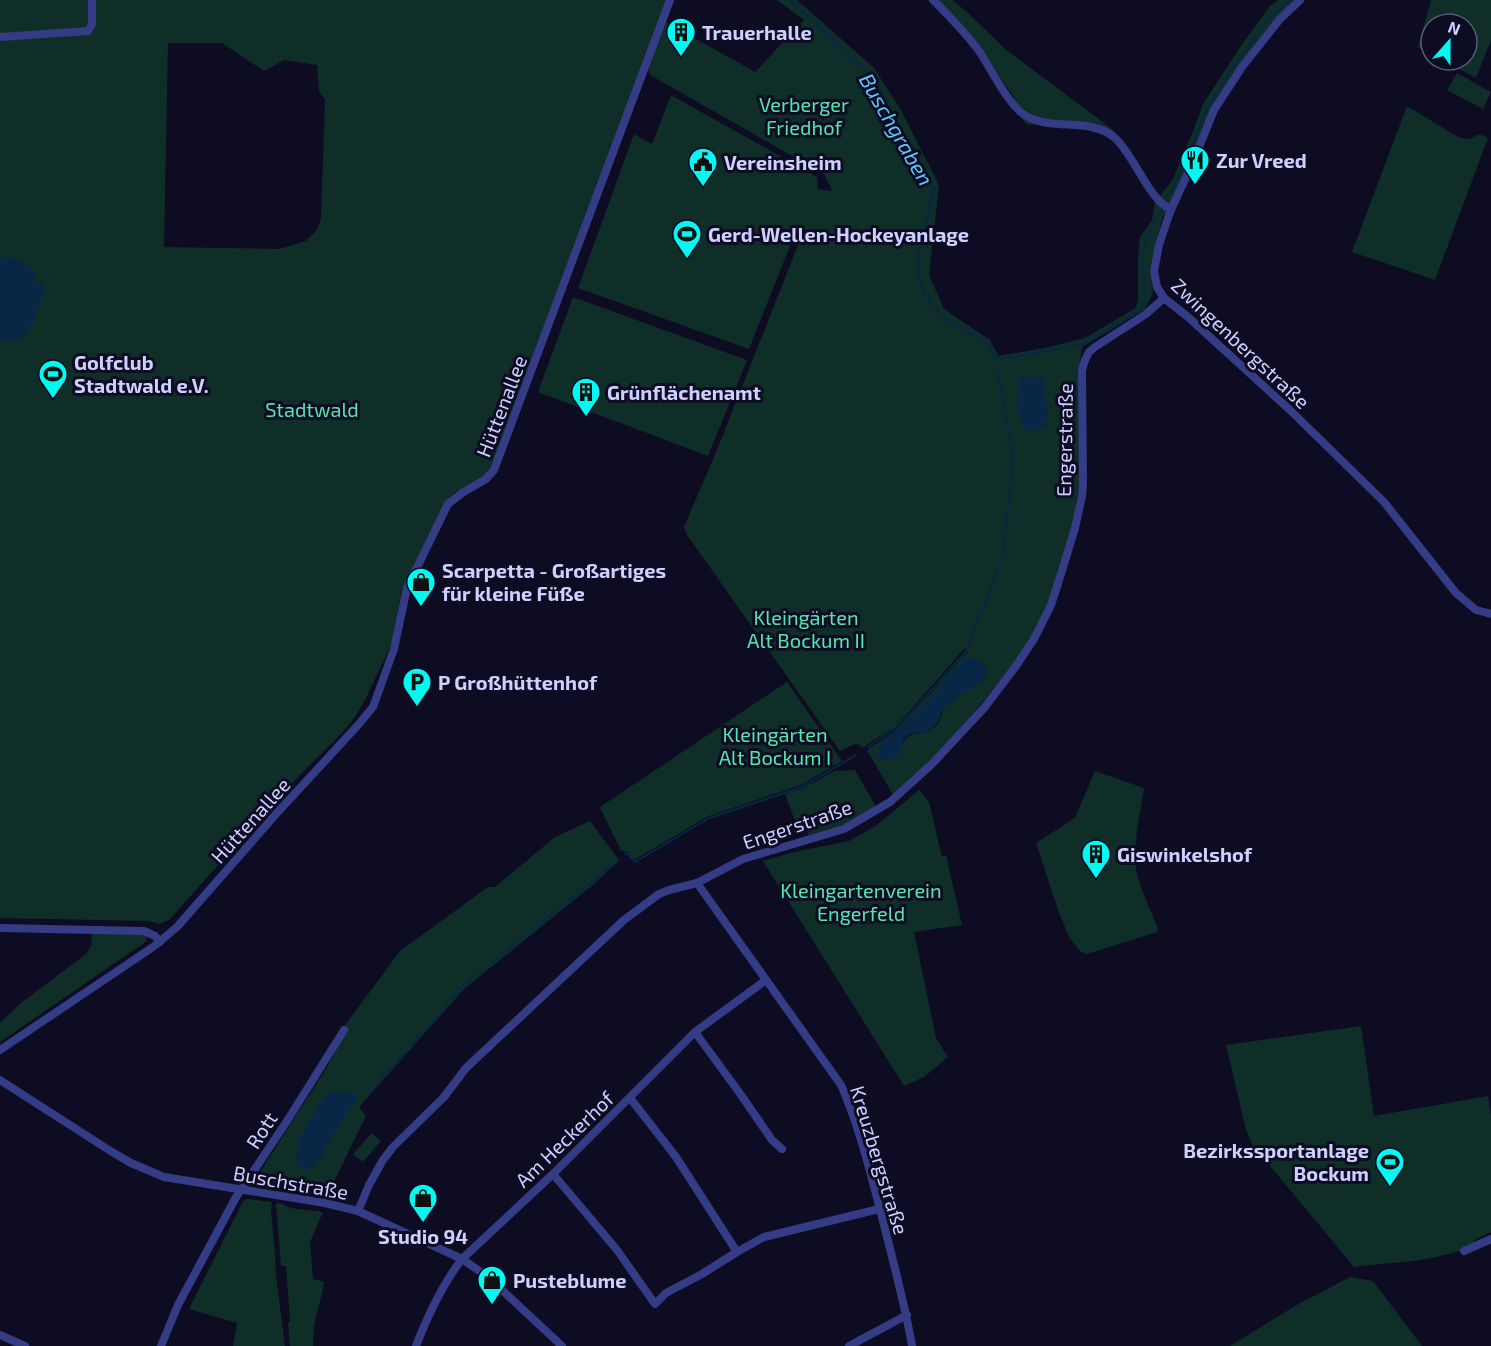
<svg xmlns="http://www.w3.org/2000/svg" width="1491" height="1346" font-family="'Exo 2',sans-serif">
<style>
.green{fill:#0f2e28;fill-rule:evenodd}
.water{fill:#082747}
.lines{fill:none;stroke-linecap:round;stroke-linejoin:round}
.stream{stroke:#082747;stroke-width:2}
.minor{stroke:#343c86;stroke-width:8}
.labels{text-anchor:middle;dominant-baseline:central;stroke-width:6;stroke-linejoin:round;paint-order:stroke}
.poi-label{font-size:20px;font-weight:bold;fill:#ced0ff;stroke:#0d0c23;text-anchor:start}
.park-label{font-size:20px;fill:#52e8ae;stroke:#0d0c23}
.street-label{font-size:20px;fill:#ced0ff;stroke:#0d0c23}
.water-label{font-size:21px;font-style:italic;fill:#5ccaff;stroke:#0d0c23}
</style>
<rect width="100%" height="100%" fill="#0d0c23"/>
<!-- green -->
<g class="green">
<path d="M0 0H666L489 474 455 492 447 500 402 590 393 641 366 698 355 717 345 730 287 788 169 920 159 924 149 921 0 918ZM168 43H222L264 71 284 60 317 65 319 91 325 100 321 218 317 230 306 241 279 249 164 247Z"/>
<path d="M777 0H797L874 68 901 110 939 185 929 275 944 309 990 340 998 356 1045 348 1085 338 1136 308 1138 299V257L1140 237 1152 220 1155 202 1172 181 1192 134 1203 104 1243 43 1270 6 1278 0H1305L1285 19 1239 76 1221 103 1173 217 1163 215 1150 269 1153 292 1145 309 1082 347 1079 369V487L1072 529 1047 608 1033 636 1012 668 1008 670C973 715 937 758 893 795L867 750 892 733 915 711 969 650 964 649 909 712 893 728 862 748 857 743 840 751 687 535 684 527 717 450 802 235 796 231 749 349 578 288 634 134 652 144 671 95 817 177 818 189 832 191 824 174 650 75 648 68 666 22 755 72 804 20ZM987 670 982 682 973 685C967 695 965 691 957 697 951 701 951 704 944 706 942 712 941 720 937 725 927 737 909 728 903 744L882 741 896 732 913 717Z"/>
<path d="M940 0H952L966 11 1005 49 1116 132 1108 136 1090 128 1026 124 1010 102 1015 99 979 45 940 2Z"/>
<path d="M1431 0H1491V40L1476 78 1442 60H1467V24H1431V54L1418 47Z"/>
<path d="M1457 73 1491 92 1483 109 1447 90Z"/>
<path d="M1407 106 1460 138 1469 139 1480 134 1488 138 1435 280 1352 252Z"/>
<path d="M573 297 747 360 708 456 538 392Z"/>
<path d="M787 682 842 761 801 785 709 816 634 860 627 852 621 851 600 807Z"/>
<path d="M855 770 876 807 842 827 809 837 803 819 795 821 785 794 801 789 834 771Z"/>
<path d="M1095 771 1144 788C1140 816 1130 853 1139 881 1144 897 1152 913 1158 929L1157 932 1087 954 1080 951 1069 937 1058 910 1036 843 1075 818Z"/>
<path d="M919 790 929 802 942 857 946 855 962 925 914 932 936 1038 948 1057 924 1077 904 1086 763 861 794 852 849 841 877 825Z"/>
<path d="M590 821 619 860 594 884 464 989 359 1107 366 1116 326 1198 312 1194 256 1187 253 1183 329 1064 345 1030 343 1028 400 951 488 887H495L555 837ZM300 1137H331L318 1160Z"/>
<path d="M92 932 146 935 147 941 0 1042V1023L21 1003 86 954 91 946Z"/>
<path d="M1361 1026 1374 1116 1488 1096 1491 1116V1232L1474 1240 1473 1245C1437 1262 1393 1262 1354 1267L1252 1144 1246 1130 1226 1045Z"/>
<path d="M372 1133 381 1141 363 1162 353 1154Z"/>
<path d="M247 1199 272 1202 271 1211 275 1253 276 1276 285 1346H233L237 1323 189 1309 243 1201Z"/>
<path d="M280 1203 290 1208 323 1212 310 1242 313 1279 324 1282 322 1293 314 1325 313 1346H290L288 1323 290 1321 286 1266H281L276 1204Z"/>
<path d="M1350 1277 1373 1281 1422 1346H1230L1295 1306Z"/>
</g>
<!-- water -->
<g class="water">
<path d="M3 257 21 260 35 271 34 281 42 283 45 290C39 305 32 335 17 340 12 342 8 342 2 341L0 338V258Z"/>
<path d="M1021 375 1025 377 1041 378C1045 385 1045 391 1046 398 1047 410 1051 418 1044 428L1035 431 1026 430C1019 421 1014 400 1019 391L1018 377Z"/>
<path d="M965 658C976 658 984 659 987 670L982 682 973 685C967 695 965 691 957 697 951 701 951 704 944 706 937 721 940 728 922 732 918 733 912 733 908 735 899 741 905 756 890 760 888 761 884 761 882 760 879 758 878 754 878 752 878 740 895 732 903 726 926 705 945 681 965 658Z"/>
<path d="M336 1091 359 1095 331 1137 318 1160 309 1169H299L296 1159 300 1137 325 1095Z"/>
</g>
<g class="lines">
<!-- stream -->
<g class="stream">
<path d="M789 0 806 14 871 76 934 188 917 263C919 293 936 316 963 330 969 333 983 338 988 343 991 347 994 355 996 360L1080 345 1140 311 1145 302 1142 256 1157 213"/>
<path d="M1165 197 1172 191 1191 149 1204 114 1229 73 1271 17 1291 0"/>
<path d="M868 747 891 731 912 712 967 650 978 617 986 602 1003 555 1013 458 1008 426 998 371"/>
<path d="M625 854 627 853 635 862 709 818 802 787 856 755"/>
<path d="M372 1090 464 985 618 861"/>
</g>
<!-- minor -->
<g class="minor">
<path d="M933 0C949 16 965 32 979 51 991 68 1009 108 1028 117 1055 131 1091 117 1115 138 1134 155 1150 202 1171 209"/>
<path d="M1300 0 1280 19 1242 67 1214 110 1191 167 1171 209 1159 245 1154 271 1157 287 1164 298 1188 317 1291 411 1384 502 1456 593 1476 610 1491 614"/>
<path d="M0 37 88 31 92 24V0"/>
<path d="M697 883 841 1085C860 1128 871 1175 883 1221 893 1262 905 1304 912 1346"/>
<path d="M0 928 144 931 155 936 160 942"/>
<path d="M695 1032 741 1095 772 1140 782 1149"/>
<path d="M0 1050 153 947 177 927 276 814 359 724 373 707 394 649 407 588 448 504 462 493 486 479 494 470 670 0"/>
<path d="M0 1080 112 1152 131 1163 164 1177 325 1203 358 1211 462 1259 488 1277 562 1346"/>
<path d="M630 1098 676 1157 737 1252"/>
<path d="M553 1174 617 1250 655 1304 666 1293 702 1274 737 1252 764 1237 879 1209"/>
<path d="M358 1211 369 1185 383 1160 393 1147 444 1097 466 1068 624 920 659 894 669 890 697 883 743 859 844 829 890 802 932 764 984 708 1016 666 1034 639 1051 605 1061 574 1075 528 1082 496 1083 483 1082 370 1085 360 1089 352 1095 347 1146 314 1164 298"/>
<path d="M1464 1251 1491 1239"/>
<path d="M0 1335 25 1346"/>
<path d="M161 1346 178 1305 235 1199 287 1121 344 1030"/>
<path d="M416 1346C428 1315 442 1285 462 1259L553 1174 695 1032 766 980"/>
<path d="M849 1346 907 1315"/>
</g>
</g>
<!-- icons -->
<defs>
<g id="building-pin" transform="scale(1.5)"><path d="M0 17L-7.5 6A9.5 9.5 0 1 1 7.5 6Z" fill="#00f9f0" stroke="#0d0c23"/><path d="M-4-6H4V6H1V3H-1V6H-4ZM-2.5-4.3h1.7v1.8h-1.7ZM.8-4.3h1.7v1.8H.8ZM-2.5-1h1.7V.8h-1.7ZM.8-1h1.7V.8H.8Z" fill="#111"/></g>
<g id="restaurant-pin" transform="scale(1.5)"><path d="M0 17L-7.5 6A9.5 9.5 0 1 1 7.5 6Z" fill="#00f9f0" stroke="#0d0c23"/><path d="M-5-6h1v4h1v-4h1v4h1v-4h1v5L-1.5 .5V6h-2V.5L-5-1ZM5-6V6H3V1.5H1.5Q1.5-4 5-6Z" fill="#111"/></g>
<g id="civic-pin" transform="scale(1.5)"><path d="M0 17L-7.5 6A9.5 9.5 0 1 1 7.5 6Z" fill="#00f9f0" stroke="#0d0c23"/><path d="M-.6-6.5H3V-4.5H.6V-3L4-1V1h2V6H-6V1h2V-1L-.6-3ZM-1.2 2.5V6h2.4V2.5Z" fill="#111"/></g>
<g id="stadium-pin" transform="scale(1.5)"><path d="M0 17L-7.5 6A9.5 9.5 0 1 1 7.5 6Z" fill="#00f9f0" stroke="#0d0c23"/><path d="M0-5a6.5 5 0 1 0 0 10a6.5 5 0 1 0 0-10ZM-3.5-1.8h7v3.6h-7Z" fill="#111"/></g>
<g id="shop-pin" transform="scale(1.5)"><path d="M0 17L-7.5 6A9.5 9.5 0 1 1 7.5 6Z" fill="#00f9f0" stroke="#0d0c23"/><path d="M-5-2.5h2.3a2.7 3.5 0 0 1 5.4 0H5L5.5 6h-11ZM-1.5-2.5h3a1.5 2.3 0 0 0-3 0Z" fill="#111"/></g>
<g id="parking-pin" transform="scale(1.5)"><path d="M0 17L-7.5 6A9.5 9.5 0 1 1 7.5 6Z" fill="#00f9f0" stroke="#0d0c23"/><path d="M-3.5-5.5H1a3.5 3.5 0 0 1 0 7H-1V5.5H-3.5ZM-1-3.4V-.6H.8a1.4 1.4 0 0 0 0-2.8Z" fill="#111"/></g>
</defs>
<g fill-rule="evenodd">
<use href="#building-pin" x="681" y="32"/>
<use href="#restaurant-pin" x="1195" y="160"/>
<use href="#civic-pin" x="703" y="162"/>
<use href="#stadium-pin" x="687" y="234"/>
<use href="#stadium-pin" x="53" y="374"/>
<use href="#building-pin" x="586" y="392"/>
<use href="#shop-pin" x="421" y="582"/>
<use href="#parking-pin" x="417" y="682"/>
<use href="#building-pin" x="1096" y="854"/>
<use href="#stadium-pin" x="1390" y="1162"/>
<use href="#shop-pin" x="423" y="1198"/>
<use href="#shop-pin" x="492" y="1280"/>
</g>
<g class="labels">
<!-- poi labels -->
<g class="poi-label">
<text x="702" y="32">Trauerhalle</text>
<text x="1216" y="160">Zur Vreed</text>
<text x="724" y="162">Vereinsheim</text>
<text x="708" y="234">Gerd-Wellen-Hockeyanlage</text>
<text x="74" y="362">Golfclub<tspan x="74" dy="23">Stadtwald e.V.</tspan></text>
<text x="607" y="392">Grünflächenamt</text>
<text x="442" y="570">Scarpetta - Großartiges<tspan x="442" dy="23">für kleine Füße</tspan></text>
<text x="438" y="682">P Großhüttenhof</text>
<text x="1117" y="854">Giswinkelshof</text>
<text x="1369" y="1150" text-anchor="end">Bezirkssportanlage<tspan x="1369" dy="23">Bockum</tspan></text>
<text x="423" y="1236" text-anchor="middle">Studio 94</text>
<text x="513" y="1280">Pusteblume</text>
</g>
<!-- park labels -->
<g class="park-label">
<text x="804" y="104">Verberger<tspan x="804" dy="23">Friedhof</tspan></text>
<text x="312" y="409">Stadtwald</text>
<text x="806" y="617">Kleingärten<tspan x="806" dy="23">Alt Bockum II</tspan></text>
<text x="775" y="734">Kleingärten<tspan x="775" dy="23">Alt Bockum I</tspan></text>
<text x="861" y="890">Kleingartenverein<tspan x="861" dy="23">Engerfeld</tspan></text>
</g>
<!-- street labels -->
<g class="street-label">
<text transform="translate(1241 343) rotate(43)">Zwingenbergstraße</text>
<text transform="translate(501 406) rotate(-69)">Hüttenallee</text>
<text transform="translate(1064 440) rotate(-89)">Engerstraße</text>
<text transform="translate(250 820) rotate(-48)">Hüttenallee</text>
<text transform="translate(797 824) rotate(-19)">Engerstraße</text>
<text transform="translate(261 1130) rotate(-57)">Rott</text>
<text transform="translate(564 1139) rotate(-44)">Am Heckerhof</text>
<text transform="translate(880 1160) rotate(73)">Kreuzbergstraße</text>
<text transform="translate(291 1182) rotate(10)">Buschstraße</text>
</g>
<!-- water labels -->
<g class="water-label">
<text transform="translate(897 129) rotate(60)">Buschgraben</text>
</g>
</g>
<!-- north arrow -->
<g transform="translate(1449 42) rotate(21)"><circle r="28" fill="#0d0c23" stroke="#5a5a7b" stroke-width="1.5"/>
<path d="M0-4.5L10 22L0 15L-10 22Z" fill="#00f9f0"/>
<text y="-9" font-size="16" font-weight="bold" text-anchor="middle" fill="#ced0ff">N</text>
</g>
</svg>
